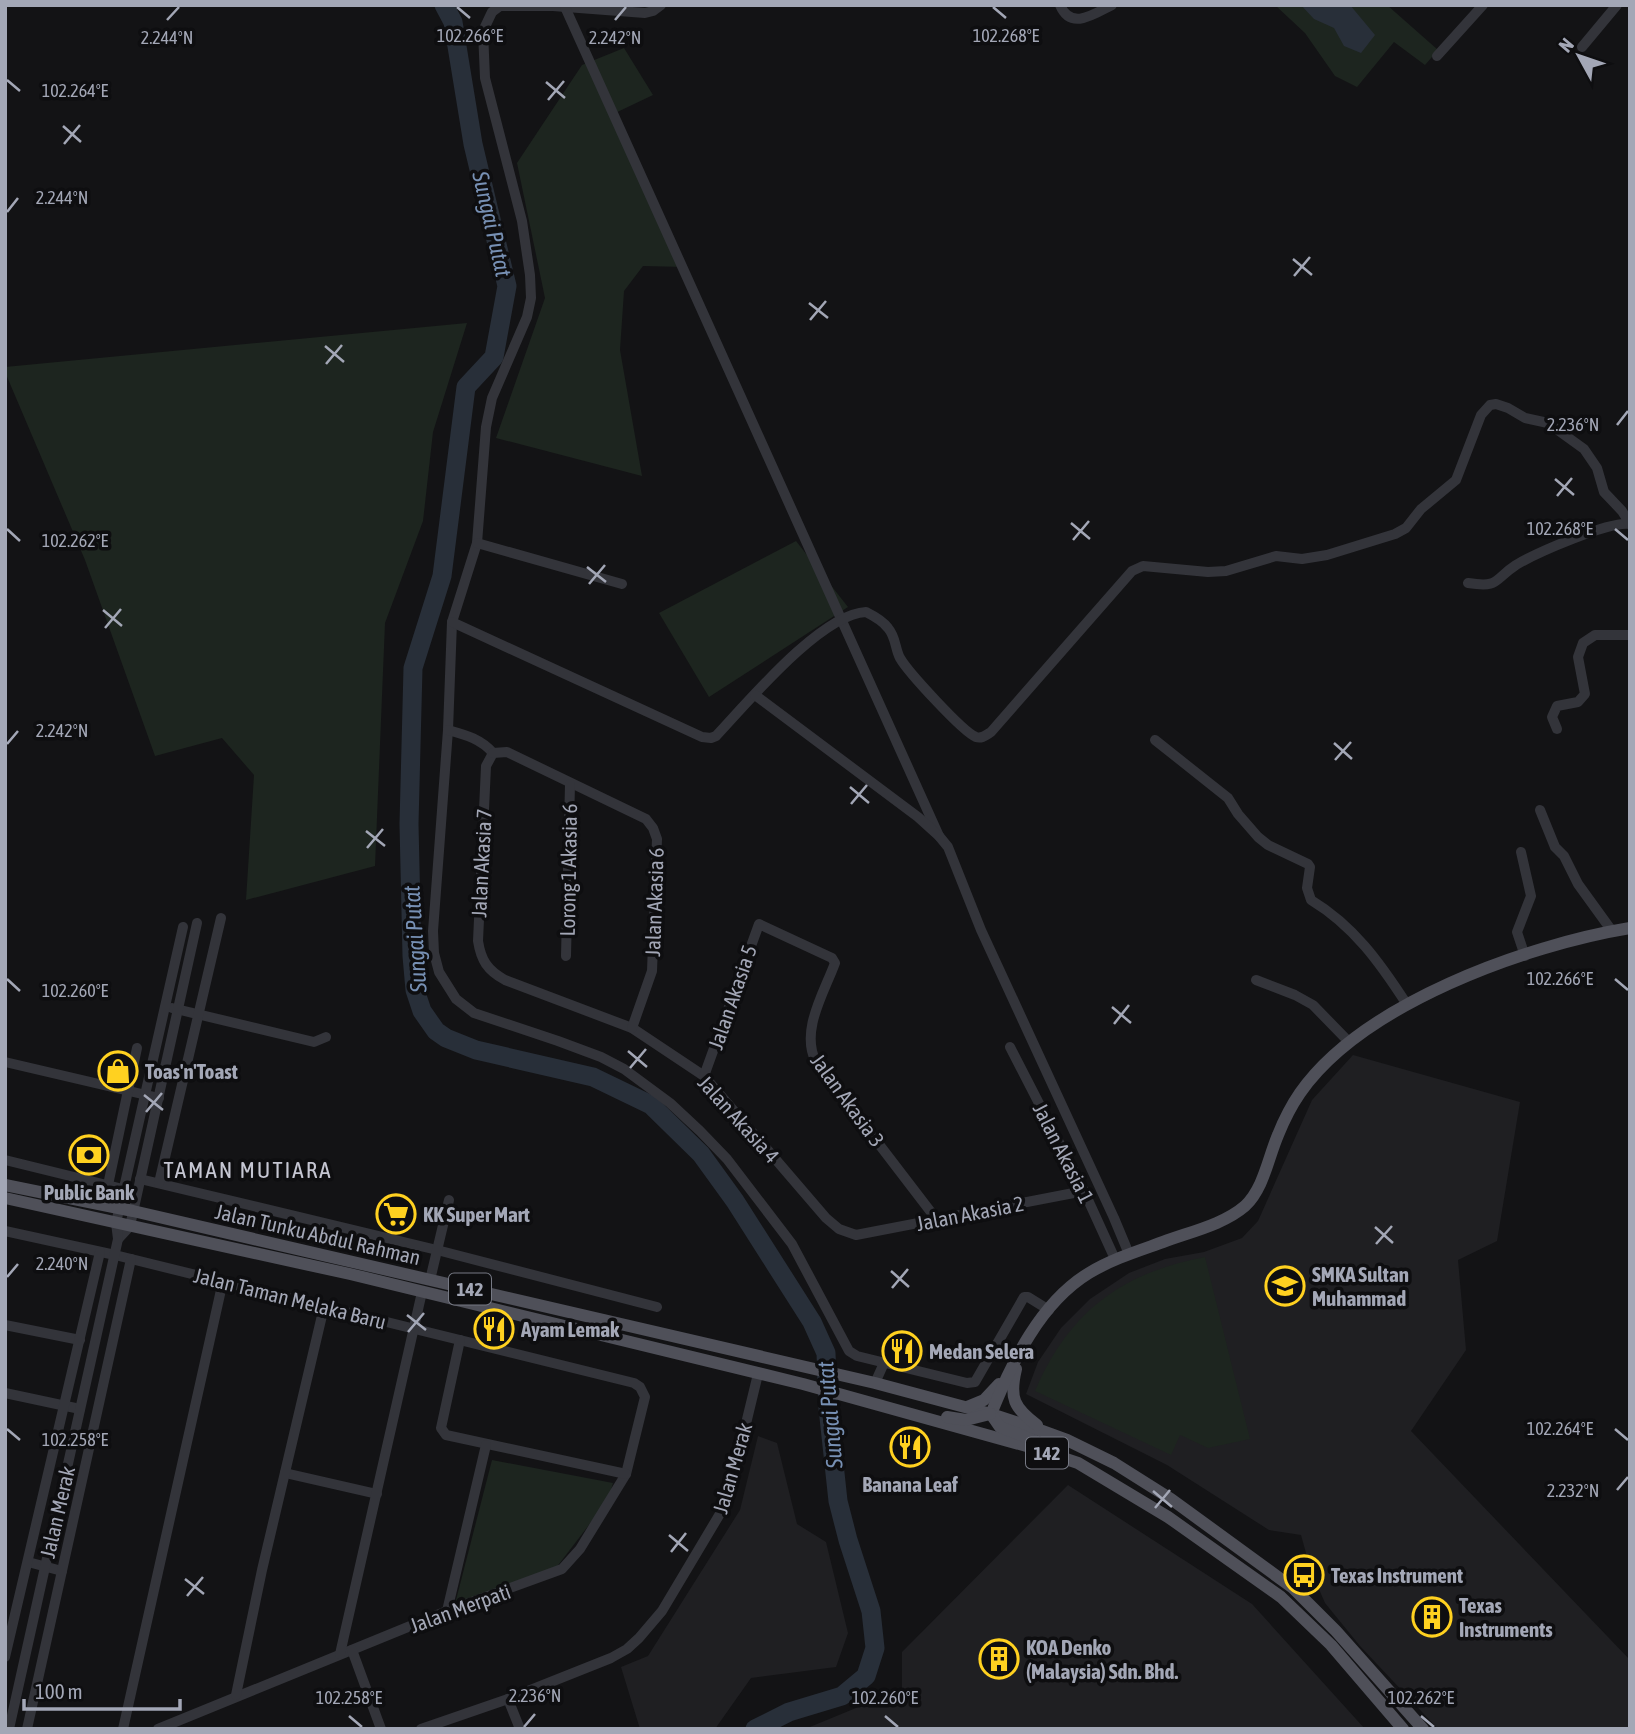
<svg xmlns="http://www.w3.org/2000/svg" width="1635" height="1734" font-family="'Asap Condensed',sans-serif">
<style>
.built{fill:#1f1f22}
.green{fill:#1d251f}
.water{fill:#282f39}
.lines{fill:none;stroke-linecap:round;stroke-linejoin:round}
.river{stroke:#282f39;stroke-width:19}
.minor{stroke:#33343a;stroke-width:10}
.major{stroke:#4f5059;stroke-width:12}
.ticks{fill:none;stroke:#a3a7b6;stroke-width:2.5}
.labels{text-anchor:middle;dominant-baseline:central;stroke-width:7;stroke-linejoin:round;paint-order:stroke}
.shield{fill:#0e0e10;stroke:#767984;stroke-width:2}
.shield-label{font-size:19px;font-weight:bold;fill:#a3a7b6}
.street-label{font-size:21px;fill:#a3a7b6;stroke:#0e0e10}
.poi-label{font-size:21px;font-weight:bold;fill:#a3a7b6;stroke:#0e0e10;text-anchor:start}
.water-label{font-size:23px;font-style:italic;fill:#7790b4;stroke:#0e0e10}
.neighbourhood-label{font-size:23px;letter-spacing:2px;fill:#c5c6d2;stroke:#0e0e10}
.ticks-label{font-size:18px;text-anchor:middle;fill:#a3a7b6;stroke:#0e0e10;stroke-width:7;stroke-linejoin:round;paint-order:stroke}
</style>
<rect width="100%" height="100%" fill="#131315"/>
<!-- built -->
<g class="built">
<path d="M1353 1055 1520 1102 1497 1241 1458 1260 1466 1350 1411 1431 1630 1660V1729H1438L1360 1646 1325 1603 1311 1571 1301 1535 1269 1530 1167 1465 1026 1394 1038 1362 1061 1328 1090 1299 1129 1273 1165 1259 1204 1252 1242 1238 1258 1221 1312 1100Z"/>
<path d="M758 1436 777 1443 797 1524 826 1542 848 1633 836 1667 751 1678 715 1729H640L621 1667 648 1656 740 1510Z"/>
<path d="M1068 1485 1252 1604 1365 1729H805L902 1689V1652Z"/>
</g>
<!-- green -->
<g class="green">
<path d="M1275 5H1387L1438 50 1425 65 1394 42 1357 87 1335 76 1305 33Z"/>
<path d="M624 48 653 95 611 115 686 267 643 266 624 291 620 350 642 476 496 438 545 298 517 163 582 65Z"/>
<path d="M467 323 433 432 423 521 385 623 375 866 246 900 254 775 222 738 155 756 85 560 5 372V367Z"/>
<path d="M796 541 848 607 709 697 659 613Z"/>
<path d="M1205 1257 1250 1439 1208 1448 1180 1435 1171 1455 1035 1391C1069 1312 1121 1273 1205 1257Z"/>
<path d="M492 1460 613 1483 608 1500 556 1568 455 1604Z"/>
</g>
<!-- water -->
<path class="water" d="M1301 5H1350L1375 35 1361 53 1344 46 1334 28 1314 19Z"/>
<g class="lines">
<!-- river -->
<path class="river" d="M444 5 453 22 473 144 507 286 494 357 466 387 442 576 413 668 409 824 412 956 415 990 422 1011 436 1031 446 1038 476 1050 593 1077 651 1105 701 1154 735 1201 812 1322 826 1353 828 1408 838 1501 848 1540 871 1611 875 1648 866 1676 842 1696 789 1712 755 1729"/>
<!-- minor -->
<g class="minor">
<path d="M661 5 653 11 645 13 553 6H500L492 12 483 31 485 78 522 221 530 275 531 298 527 317 492 398 486 427 477 543 452 622 448 730 433 931 434 953 439 972 456 999 474 1013 558 1041 601 1057 624 1069 670 1103 700 1131 727 1159 792 1244 849 1351 857 1356 967 1383 975 1382 1024 1297H1028L1049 1310"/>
<path d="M1060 5C1071 31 1094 14 1112 5"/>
<path d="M565 7 939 836"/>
<path d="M1582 47 1617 5"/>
<path d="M1437 56 1483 5"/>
<path d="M477 543 622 584"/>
<path d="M1468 583C1500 588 1493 580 1516 565 1536 553 1609 521 1630 524"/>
<path d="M452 622 702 737 711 738 716 736C748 702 821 614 866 612 874 616 883 621 888 628 896 637 895 649 900 658 908 672 963 732 976 737 982 739 986 735 991 732L1132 571 1143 566 1208 572 1226 571 1276 556 1302 559 1327 555 1395 534 1406 528 1421 509 1456 480 1481 415 1490 405 1496 404 1508 408 1525 418 1548 423 1584 449 1597 468 1604 492 1622 511 1630 524"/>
<path d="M755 695 918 817 939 836 948 847 981 930 1114 1218 1129 1254"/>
<path d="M1557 729 1552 717 1557 706 1578 702 1585 694 1578 657 1583 643 1595 635H1630"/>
<path d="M448 730C466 735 481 739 493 753"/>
<path d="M1155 740 1228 798 1238 814 1258 837 1268 845 1308 864 1310 867 1307 888 1311 900C1354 926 1380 963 1406 1003"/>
<path d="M493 753 486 766 478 941C481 960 487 970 505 980L632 1028 704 1076 826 1218 839 1229 856 1235 1084 1191"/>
<path d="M493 753 507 752 646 819 653 828 657 839 652 971 632 1028"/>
<path d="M1540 810 1555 847 1564 856 1578 884 1612 931"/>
<path d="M1521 852 1531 896 1517 932 1525 956"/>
<path d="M566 956 570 784"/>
<path d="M1256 980 1295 995 1313 1005 1349 1042"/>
<path d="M172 1008 314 1042 326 1037"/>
<path d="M1010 1047 1084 1191 1115 1259"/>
<path d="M5 1062 159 1098"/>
<path d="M704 1076 759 924 832 958 835 963C824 993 800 1031 816 1062L937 1220"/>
<path d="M5 1160 123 1189"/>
<path d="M140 1179 437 1250 657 1307"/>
<path d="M159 1183 221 918"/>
<path d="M108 1185 137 1048"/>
<path d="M5 1231 115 1255 634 1383 640 1387 645 1397 626 1474 580 1549 562 1569 447 1611 158 1729"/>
<path d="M118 1239 130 1226 197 923"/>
<path d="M430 1280 449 1200"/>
<path d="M5 1325 80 1340"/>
<path d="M460 1340 441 1428 446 1435 626 1474"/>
<path d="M875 1383 884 1363"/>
<path d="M5 1393 80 1409"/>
<path d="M285 1473 377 1494"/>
<path d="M28 1562 62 1571"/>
<path d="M447 1611 486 1445"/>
<path d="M352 1650 381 1729"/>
<path d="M340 1654 422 1292"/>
<path d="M5 1657 100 1252"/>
<path d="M236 1695 262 1570 324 1307"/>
<path d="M508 1699 520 1729"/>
<path d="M9 1729 118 1239 116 1223 183 927"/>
<path d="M27 1729 131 1259"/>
<path d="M123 1729 223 1281"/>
<path d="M421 1729 508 1699 611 1658 627 1649 639 1638 662 1611 727 1502 758 1374"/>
</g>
<!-- major -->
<g class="major">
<path d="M5 1185 133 1211 875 1383 991 1414 1034 1428 1067 1440 1114 1463 1171 1499 1293 1588 1336 1631 1423 1729"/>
<path d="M5 1198 350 1274 803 1384 1030 1447 1078 1463 1168 1517 1281 1597 1331 1645 1403 1729"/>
<path d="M1016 1369C1009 1398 1014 1408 1037 1425"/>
<path d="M967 1407 984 1400 999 1384"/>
<path d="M991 1414C1012 1362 1040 1303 1089 1273 1112 1259 1138 1251 1163 1242 1189 1232 1223 1225 1245 1206 1264 1188 1268 1158 1278 1135 1284 1120 1291 1106 1300 1093 1362 1004 1526 945 1630 928"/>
<path d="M991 1414 1000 1427 1036 1441"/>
<path d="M947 1417 966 1420 990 1414"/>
</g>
</g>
<!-- ticks -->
<path class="ticks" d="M457 7 470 18M993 7 1006 18M167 20 179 7M615 20 626 7M7 80 20 91M546 82 565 98M548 100 564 81M63 126 81 142M64 144 80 125M7 212 18 198M1293 259 1312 275M1294 276 1310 257M809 303 828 318M810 320 826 301M325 346 344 362M326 364 342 345M1617 425 1628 411M1555 479 1574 495M1557 496 1572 478M1071 523 1090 539M7 529 20 541M1615 529 1628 540M1073 540 1089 521M587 567 606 582M589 584 605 565M103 610 122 626M105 628 121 609M1334 743 1352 759M7 744 18 731M1335 760 1351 742M850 787 869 803M851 804 867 785M366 831 385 846M367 848 383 829M7 979 20 991M1615 979 1628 990M1112 1007 1131 1023M1114 1024 1129 1005M628 1051 647 1067M630 1068 646 1049M144 1095 163 1110M146 1112 162 1093M1375 1227 1393 1243M1376 1244 1392 1226M891 1271 909 1287M7 1277 18 1264M892 1288 908 1269M407 1315 426 1330M408 1332 424 1313M7 1429 20 1440M1615 1429 1628 1440M1617 1490 1628 1477M1153 1491 1172 1507M1155 1508 1170 1490M669 1535 688 1551M671 1552 686 1533M185 1579 204 1594M187 1596 203 1577M349 1716 362 1727M885 1716 898 1727M1421 1716 1434 1727M524 1727 535 1714"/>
<!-- icons -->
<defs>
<g id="shop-ring" transform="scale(2.0125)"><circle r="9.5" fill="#0e0e10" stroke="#ffd120" stroke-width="1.5"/><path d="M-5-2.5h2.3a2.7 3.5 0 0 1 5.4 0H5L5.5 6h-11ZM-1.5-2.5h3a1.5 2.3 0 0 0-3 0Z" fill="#ffd120"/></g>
<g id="bank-ring" transform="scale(2.0125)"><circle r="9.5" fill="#0e0e10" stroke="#ffd120" stroke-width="1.5"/><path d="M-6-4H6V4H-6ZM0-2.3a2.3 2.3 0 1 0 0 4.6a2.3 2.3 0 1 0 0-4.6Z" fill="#ffd120"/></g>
<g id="supermarket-ring" transform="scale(2.0125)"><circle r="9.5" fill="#0e0e10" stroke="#ffd120" stroke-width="1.5"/><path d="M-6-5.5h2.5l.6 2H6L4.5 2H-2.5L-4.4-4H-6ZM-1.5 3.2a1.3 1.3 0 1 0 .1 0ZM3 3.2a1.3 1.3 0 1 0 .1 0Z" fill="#ffd120"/></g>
<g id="school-ring" transform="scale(2.0125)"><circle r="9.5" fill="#0e0e10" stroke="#ffd120" stroke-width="1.5"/><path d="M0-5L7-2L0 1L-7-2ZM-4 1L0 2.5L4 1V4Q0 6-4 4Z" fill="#ffd120"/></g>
<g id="restaurant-ring" transform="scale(2.0125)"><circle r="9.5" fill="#0e0e10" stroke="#ffd120" stroke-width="1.5"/><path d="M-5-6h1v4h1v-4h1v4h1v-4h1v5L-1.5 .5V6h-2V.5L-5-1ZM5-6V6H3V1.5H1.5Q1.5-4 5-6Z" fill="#ffd120"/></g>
<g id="bus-ring" transform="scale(2.0125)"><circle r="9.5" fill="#0e0e10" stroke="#ffd120" stroke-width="1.5"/><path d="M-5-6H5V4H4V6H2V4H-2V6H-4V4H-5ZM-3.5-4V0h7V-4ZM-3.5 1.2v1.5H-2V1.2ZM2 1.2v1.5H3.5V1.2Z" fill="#ffd120"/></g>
<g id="building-ring" transform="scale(2.0125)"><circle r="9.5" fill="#0e0e10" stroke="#ffd120" stroke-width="1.5"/><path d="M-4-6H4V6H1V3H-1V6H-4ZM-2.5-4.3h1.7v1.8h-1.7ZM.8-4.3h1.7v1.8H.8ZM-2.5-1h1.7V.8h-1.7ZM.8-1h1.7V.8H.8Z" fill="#ffd120"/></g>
</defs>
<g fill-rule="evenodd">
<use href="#shop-ring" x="118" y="1071"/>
<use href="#bank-ring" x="89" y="1155"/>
<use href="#supermarket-ring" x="396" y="1214"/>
<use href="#school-ring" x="1285" y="1286"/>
<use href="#restaurant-ring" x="494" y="1329"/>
<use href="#restaurant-ring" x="902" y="1351"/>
<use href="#restaurant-ring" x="910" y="1447"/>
<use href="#bus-ring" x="1304" y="1575"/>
<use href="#building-ring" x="1432" y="1617"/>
<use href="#building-ring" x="999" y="1659"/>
</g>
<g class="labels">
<!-- shield labels -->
<g class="shield">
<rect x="449" y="1273.5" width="42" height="31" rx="5"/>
<rect x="1026" y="1437.5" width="42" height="31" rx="5"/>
</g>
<g class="shield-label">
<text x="470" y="1289">142</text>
<text x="1047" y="1453">142</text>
</g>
<!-- street labels -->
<g class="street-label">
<text transform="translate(481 863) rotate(-87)">Jalan Akasia 7</text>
<text transform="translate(568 870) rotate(-89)">Lorong 1 Akasia 6</text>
<text transform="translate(654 902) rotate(-88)">Jalan Akasia 6</text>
<text transform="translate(732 997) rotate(-71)">Jalan Akasia 5</text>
<text transform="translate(848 1100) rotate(54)">Jalan Akasia 3</text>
<text transform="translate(739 1119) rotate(48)">Jalan Akasia 4</text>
<text transform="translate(1064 1153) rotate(63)">Jalan Akasia 1</text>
<text transform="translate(970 1213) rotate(-11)">Jalan Akasia 2</text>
<text transform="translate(318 1234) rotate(13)">Jalan Tunku Abdul Rahman</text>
<text transform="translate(290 1298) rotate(14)">Jalan Taman Melaka Baru</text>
<text transform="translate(732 1468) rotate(-74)">Jalan Merak</text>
<text transform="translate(57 1512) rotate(-77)">Jalan Merak</text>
<text transform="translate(460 1608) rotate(-20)">Jalan Merpati</text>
</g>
<!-- poi labels -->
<g class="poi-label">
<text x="145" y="1071">Toas'n'Toast</text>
<text x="89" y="1192" text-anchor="middle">Public Bank</text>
<text x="423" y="1214">KK Super Mart</text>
<text x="1312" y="1274">SMKA Sultan<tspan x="1312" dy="24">Muhammad</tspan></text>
<text x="521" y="1329">Ayam Lemak</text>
<text x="929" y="1351">Medan Selera</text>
<text x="910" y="1484" text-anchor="middle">Banana Leaf</text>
<text x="1331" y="1575">Texas Instrument</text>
<text x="1459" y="1605">Texas<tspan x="1459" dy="24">Instruments</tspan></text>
<text x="1026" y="1647">KOA Denko<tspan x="1026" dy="24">(Malaysia) Sdn. Bhd.</tspan></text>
</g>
<!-- water labels -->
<g class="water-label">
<text transform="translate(492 224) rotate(77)">Sungai Putat</text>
<text transform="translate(415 939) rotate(-94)">Sungai Putat</text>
<text transform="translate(830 1415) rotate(-95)">Sungai Putat</text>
</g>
<!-- neighbourhood labels -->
<g class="neighbourhood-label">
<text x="248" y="1170">TAMAN MUTIARA</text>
</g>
</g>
<g class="ticks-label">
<text x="470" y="42">102.266°E</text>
<text x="1006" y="42">102.268°E</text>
<text x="167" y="44">2.244°N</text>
<text x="615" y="44">2.242°N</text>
<text x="75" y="97">102.264°E</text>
<text x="62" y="204">2.244°N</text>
<text x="1573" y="431">2.236°N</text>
<text x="1560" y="535">102.268°E</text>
<text x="75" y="547">102.262°E</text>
<text x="62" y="737">2.242°N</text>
<text x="1560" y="985">102.266°E</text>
<text x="75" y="997">102.260°E</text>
<text x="62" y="1270">2.240°N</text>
<text x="1560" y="1435">102.264°E</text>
<text x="75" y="1446">102.258°E</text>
<text x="1573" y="1497">2.232°N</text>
<text x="535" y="1702">2.236°N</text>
<text x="349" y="1704">102.258°E</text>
<text x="885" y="1704">102.260°E</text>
<text x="1421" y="1704">102.262°E</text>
</g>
<!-- border -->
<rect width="1635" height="1734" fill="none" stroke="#a3a7b6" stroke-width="14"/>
<!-- north arrow -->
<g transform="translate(1579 56) rotate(310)" stroke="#0e0e10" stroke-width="5" paint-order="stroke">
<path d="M0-5L12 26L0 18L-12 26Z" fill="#a3a7b6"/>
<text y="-10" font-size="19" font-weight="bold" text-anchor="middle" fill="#a3a7b6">N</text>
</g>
<!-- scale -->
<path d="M24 1699v10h156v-10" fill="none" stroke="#a3a7b6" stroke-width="3.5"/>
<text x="35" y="1699" font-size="21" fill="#a3a7b6" stroke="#0e0e10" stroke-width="5" paint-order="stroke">100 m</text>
</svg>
